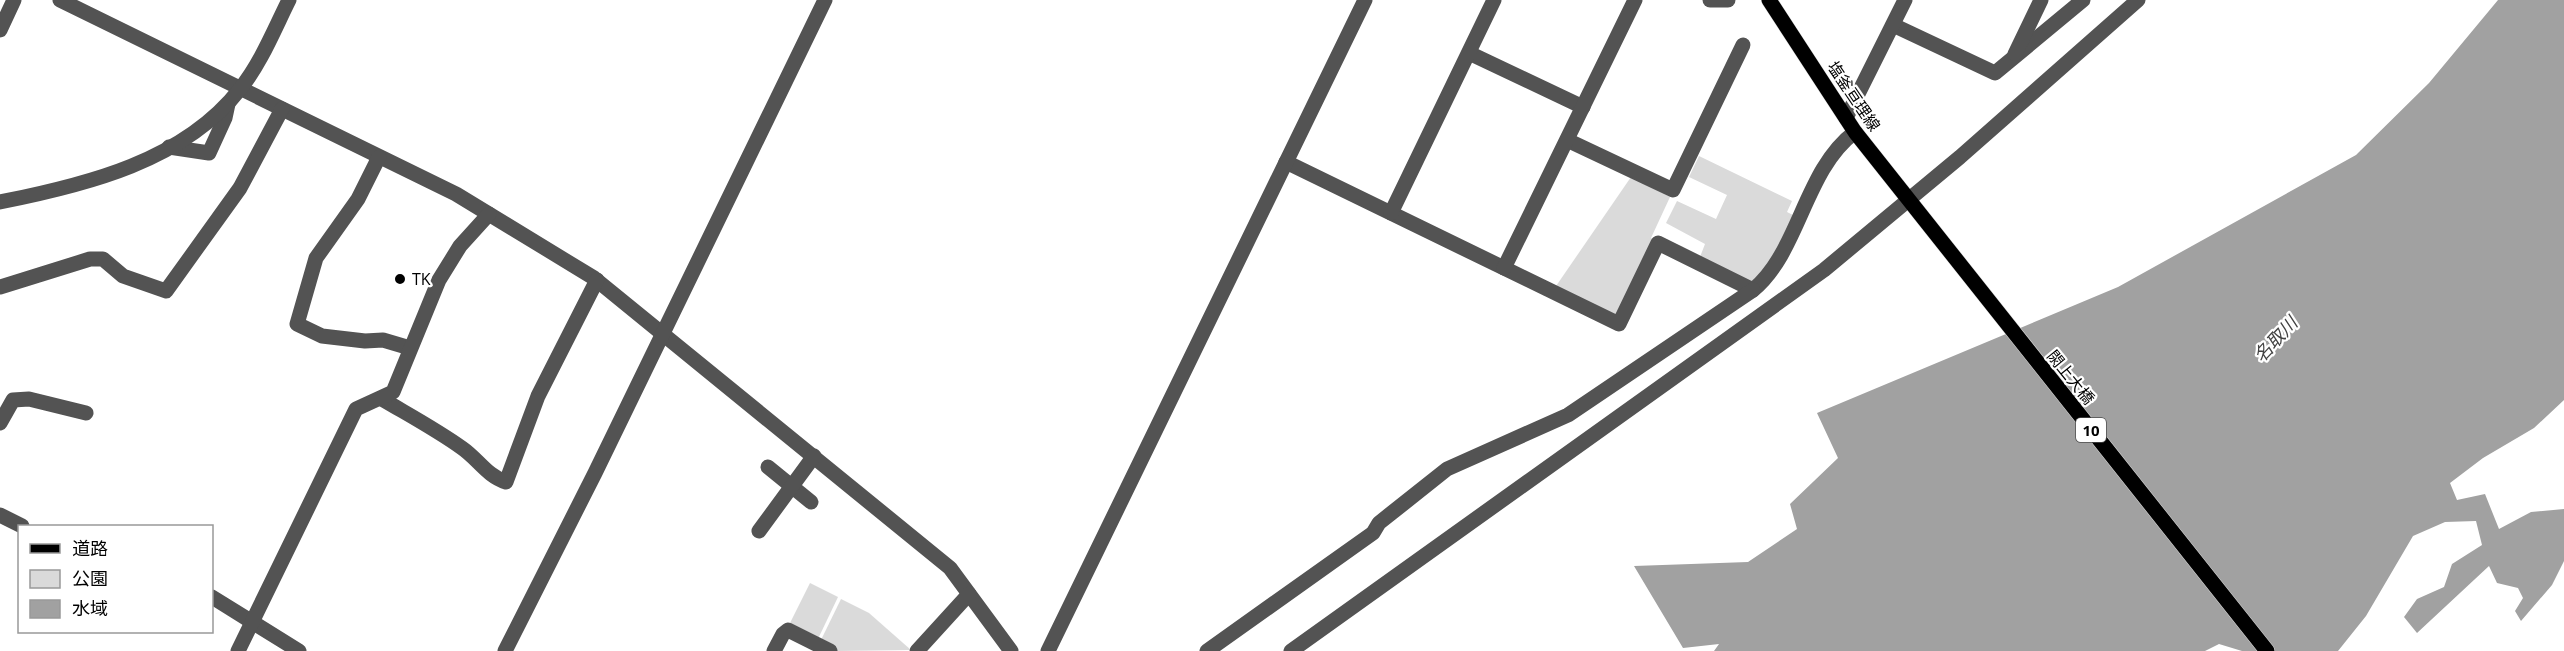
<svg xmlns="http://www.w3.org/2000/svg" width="2564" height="651" font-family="'Open Sans','Noto Sans JP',sans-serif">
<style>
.green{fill:#dadada}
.water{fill:#a1a1a1}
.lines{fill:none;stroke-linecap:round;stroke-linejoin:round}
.major-casing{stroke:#dbdbdb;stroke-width:16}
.minor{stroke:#535353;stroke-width:15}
.major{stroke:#000;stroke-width:15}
.poi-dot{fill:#000;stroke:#fff;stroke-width:2}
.labels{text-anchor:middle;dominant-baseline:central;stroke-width:4.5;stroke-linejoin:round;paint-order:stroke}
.shield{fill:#fff;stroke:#4c4c4c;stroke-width:1.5}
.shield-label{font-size:15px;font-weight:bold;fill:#000}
.street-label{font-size:16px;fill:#000;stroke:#fff}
.poi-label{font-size:16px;fill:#000;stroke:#fff;text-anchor:start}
.water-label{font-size:18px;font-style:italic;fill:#424242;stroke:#fff}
</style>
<rect width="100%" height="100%" fill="#fff"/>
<!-- green -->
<g class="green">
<path d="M1699 156 1792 201 1787 212 1793 215 1769 268 1752 283 1700 257 1705 244 1666 223 1677 201 1716 219 1727 195 1689 177Z"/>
<path d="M1631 177 1670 197 1651 238 1654 239 1615 319 1554 289Z"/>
<path d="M810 583 838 597 817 641 788 627Z"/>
<path d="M841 599 869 613 911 650 837 651 820 642Z"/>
</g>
<!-- water -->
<path class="water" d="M2498 0H2564V400L2534 428 2483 458 2450 483 2457 500 2485 494 2499 529 2531 512 2564 509V561L2552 585 2521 621 2515 611 2523 598 2518 588 2497 583 2489 566 2417 633 2404 617 2417 599 2444 587 2452 564 2482 545 2476 521 2445 522 2413 536 2366 616 2338 651H2242L2219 644 2205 651H1714L1719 644 1683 648 1634 566 1748 562 1797 529 1790 504 1838 458 1817 413 2118 287 2356 155 2429 83Z"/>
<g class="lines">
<!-- major casing -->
<g class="major-casing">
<path id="major" d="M1769 0 1855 132 2267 651"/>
</g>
<!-- minor -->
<g class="minor">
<path d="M60 0 456 194 594 278 950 568 1011 651"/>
<path d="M1710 0H1728"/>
<path d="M1893 25 1995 73 2083 0"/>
<path d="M0 30 14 0"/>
<path d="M1469 53 1583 107"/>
<path d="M2015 54 2041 0"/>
<path d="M1846 118 1905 0"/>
<path d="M1567 140 1673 190 1743 45"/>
<path d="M169 147 209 153 225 118 228 104"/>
<path d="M379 157 358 199 316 258 297 324 322 336 365 341 383 340 410 348"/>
<path d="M1286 162 1619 324 1658 243 1753 290C1800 251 1804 170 1855 132"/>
<path d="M0 202C86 185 184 161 240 89 261 63 274 30 289 0"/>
<path d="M1391 213 1494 0"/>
<path d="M1504 268 1635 0"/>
<path d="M0 287 90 259H103L123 276 166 291 240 188 282 109"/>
<path d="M382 399C409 415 437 430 462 448 478 459 487 476 506 482L538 396 597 280"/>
<path d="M0 423 13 400 29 399 86 413"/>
<path d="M768 467 811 502"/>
<path d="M0 515 22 526"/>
<path d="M759 531 814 456"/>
<path d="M212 597 299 651"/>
<path d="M238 651 356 409 393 392 439 280 460 246 489 214"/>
<path d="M505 651 595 473 825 0"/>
<path d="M774 651 783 634 788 630 830 651"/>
<path d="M917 651 969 594"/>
<path d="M1048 651 1365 0"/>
<path d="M1207 651 1373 533 1379 523 1447 469 1568 415 1753 290"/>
<path d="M1291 651 1824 270 1960 157 2138 0"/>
</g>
<!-- major -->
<use href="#major" class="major"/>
</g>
<!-- markers -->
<circle class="poi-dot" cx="400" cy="279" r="6"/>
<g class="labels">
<!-- shield labels -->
<rect class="shield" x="2076" y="418" width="30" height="24" rx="4.5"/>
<g class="shield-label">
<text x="2091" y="430">10</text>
</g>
<!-- street labels -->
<g class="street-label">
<text transform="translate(1854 96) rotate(56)">塩釜亘理線</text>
<text transform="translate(2071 377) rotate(51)">閖上大橋</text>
</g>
<!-- poi labels -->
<g class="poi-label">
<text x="412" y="279">TK</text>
</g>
<!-- water labels -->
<g class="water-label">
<text transform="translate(2275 339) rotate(-47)">名取川</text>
</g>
</g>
<!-- legend -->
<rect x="18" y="525" width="195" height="108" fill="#ffffff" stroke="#999999" stroke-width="1.5"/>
<rect x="30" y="544" width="30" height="9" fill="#000000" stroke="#999999" stroke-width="1.5"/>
<text x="72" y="555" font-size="18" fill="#000000">道路</text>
<rect x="30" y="570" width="30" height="18" fill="#dadada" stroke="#999999" stroke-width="1.5"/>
<text x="72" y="585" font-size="18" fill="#000000">公園</text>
<rect x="30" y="600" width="30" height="18" fill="#a1a1a1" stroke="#999999" stroke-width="1.5"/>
<text x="72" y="615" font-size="18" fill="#000000">水域</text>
</svg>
